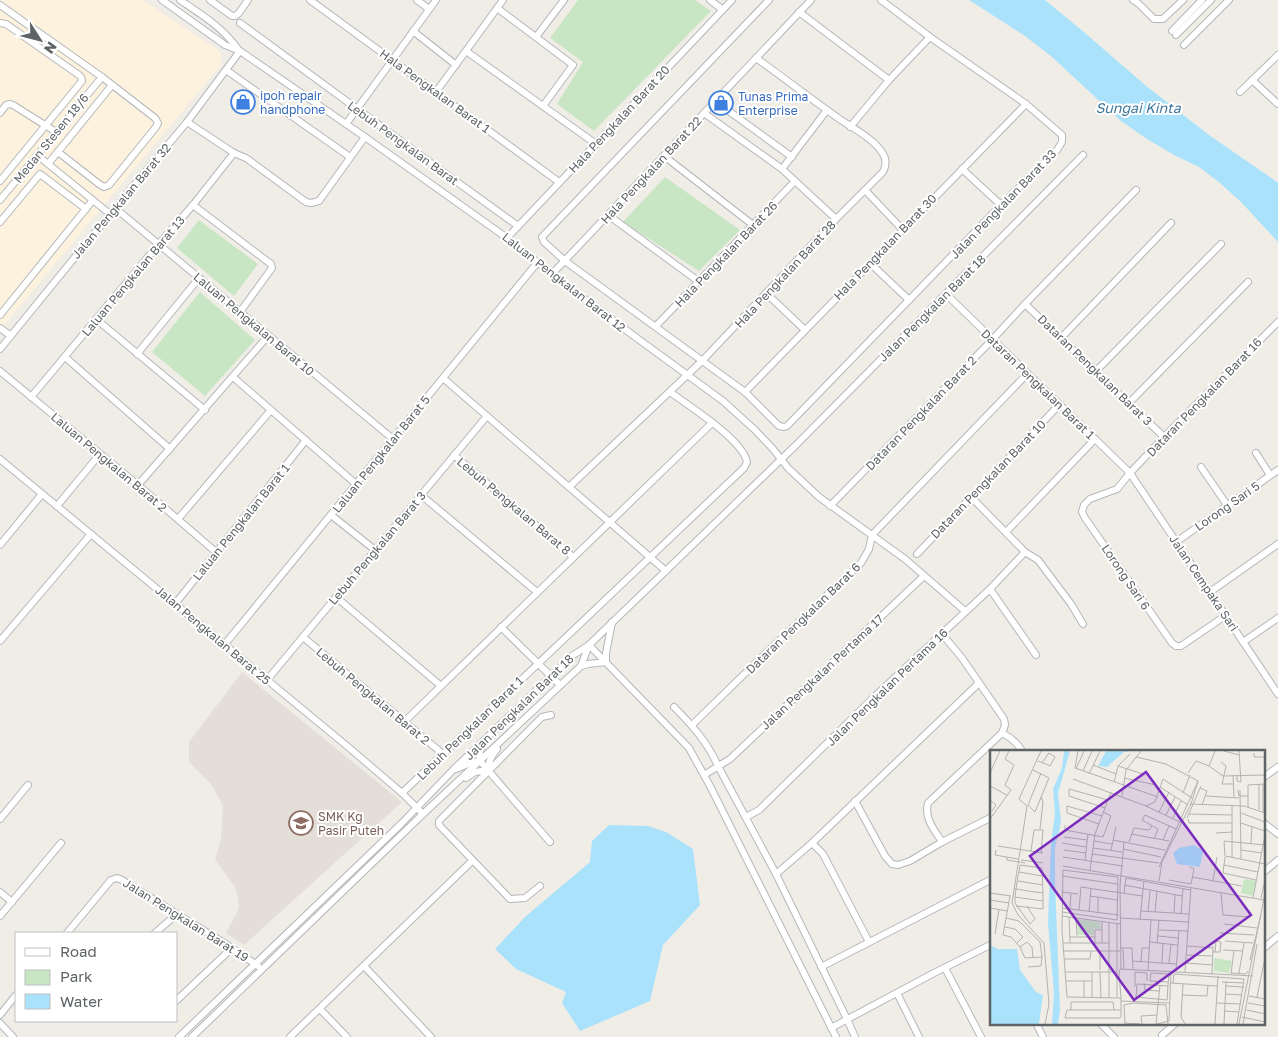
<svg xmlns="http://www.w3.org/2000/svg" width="1278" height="1037" font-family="'Golos Text',sans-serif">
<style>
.commercial{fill:#fdf2de}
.education{fill:#e3ded8}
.green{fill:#c8e6c4}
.water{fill:#aae2fc}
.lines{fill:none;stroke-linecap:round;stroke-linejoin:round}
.minor-casing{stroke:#b4b7bb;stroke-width:8}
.minor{stroke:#fff;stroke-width:6}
.labels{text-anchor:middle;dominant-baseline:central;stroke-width:4;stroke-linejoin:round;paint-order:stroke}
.street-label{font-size:12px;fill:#5e6366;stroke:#fff}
.shop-label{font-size:12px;fill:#366cbe;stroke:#fff;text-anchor:start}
.education-label{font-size:12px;fill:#785e54;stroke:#fff;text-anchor:start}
.water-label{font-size:14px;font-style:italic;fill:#40789d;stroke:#fff}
.inset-road{fill:none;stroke:#b2b2af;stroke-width:1}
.view{fill:#7b2cbf;fill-opacity:0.15;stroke:#7b2cbf;stroke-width:2.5}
.inset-edge{fill:none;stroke:#5e6366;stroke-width:2.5}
</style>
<rect width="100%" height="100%" fill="#f0ede7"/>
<!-- commercial -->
<path class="commercial" d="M0 0H143L221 52V65L0 330Z"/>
<!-- education -->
<path class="education" d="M242 672 402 802 244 945 226 933 239 908 236 888 215 860 221 839 223 806 211 784 189 762V742Z"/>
<!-- green -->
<g class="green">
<path d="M578 0H695L711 11 594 131 557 104 583 62 550 38Z"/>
<path d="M665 177 740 230 699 271 623 222Z"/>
<path d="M199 220 258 264 234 296 177 248Z"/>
<path d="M200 292 255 340 205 396 152 352Z"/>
</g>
<!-- water -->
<g class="water">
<path d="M969 0H1045L1085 33 1145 85 1209 135 1277 182 1278 183V242L1241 202 1220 183 1199 167 1174 155 1147 139 1121 121 1052 57 1025 36Z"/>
<path d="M609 825 648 826 666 832 693 849 700 905 663 945 650 1001 580 1031 562 1003 566 992 516 969 495 949 525 917 590 862 592 841Z"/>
</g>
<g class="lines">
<!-- minor casing -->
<g class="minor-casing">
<g id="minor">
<path d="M162 0 225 45 240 51 365 137 507 238 552 274 634 336 723 401 755 430 773 449 788 468 819 497 905 559 965 611"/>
<path d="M180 0C202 15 222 27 238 49"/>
<path d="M210 0 232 16H235L239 13 248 0"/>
<path d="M310 0 559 182"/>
<path d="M417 0 429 9"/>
<path d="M710 0 723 10"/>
<path d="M769 0 542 237 544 242 565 261 745 392 779 426 784 427 787 426 1001 205 1057 150 1062 142V135L1026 104 930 37 881 0"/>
<path d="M1133 0 1139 4 1154 19H1163L1183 0"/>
<path d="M0 5 102 77 155 118 158 123 156 127 109 185 104 187 99 184 58 152"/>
<path d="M497 8 573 65 543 106"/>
<path d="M799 12 889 80"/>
<path d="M0 23 6 24 79 75 81 77 82 81 0 181"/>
<path d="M240 23 435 166 518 226"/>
<path d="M413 31 456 65"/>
<path d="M1172 31 1202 0"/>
<path d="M1176 35 1211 0"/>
<path d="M536 37 564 0"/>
<path d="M1184 45 1229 0"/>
<path d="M466 51 596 144"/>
<path d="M226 70 350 157"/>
<path d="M1252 80 1278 104"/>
<path d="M436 92 503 0"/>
<path d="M1240 92 1278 55"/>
<path d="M715 101 792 157"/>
<path d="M0 113 6 105 10 104 13 105 56 132"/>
<path d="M704 113 782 169 836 219"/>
<path d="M187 122 234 153 246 158 306 202 311 203 319 201 365 137"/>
<path d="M346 124 436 0"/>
<path d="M850 127 889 80 930 37"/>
<path d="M37 155 110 214"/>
<path d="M664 156 753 225"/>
<path d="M48 164 112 85"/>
<path d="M782 169 827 110"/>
<path d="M962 169 1001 205"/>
<path d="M865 190 902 229"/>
<path d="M0 200 102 77"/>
<path d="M193 205 271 264 272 268 240 312"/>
<path d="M115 208 393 439"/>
<path d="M608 215 698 281"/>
<path d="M0 222 40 174 86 209"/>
<path d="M507 238 732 0"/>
<path d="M870 263 909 300"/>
<path d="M552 274 811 0"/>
<path d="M766 293 805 330"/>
<path d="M946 294 1130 473 1278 694"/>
<path d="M1025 304 1164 437"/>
<path d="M0 315 93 200"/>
<path d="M96 319 205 410"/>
<path d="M656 326 795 181"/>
<path d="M0 328 11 336"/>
<path d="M1061 338 1171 223"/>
<path d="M0 349 115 208 187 122 240 51"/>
<path d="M137 354 199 278"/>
<path d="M65 357 170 449"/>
<path d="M0 371 138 485 217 553"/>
<path d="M1096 371 1221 244"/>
<path d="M233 377 356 484"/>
<path d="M443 378 666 571"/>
<path d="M745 392 1026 104"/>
<path d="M31 397 158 245 193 205 234 153"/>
<path d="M1129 403 1248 282"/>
<path d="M1256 453 1270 475"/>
<path d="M454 455 573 557"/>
<path d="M0 459 347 746 402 793 423 814"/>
<path d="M1201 467 1227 505"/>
<path d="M138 485 268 336"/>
<path d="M569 487 702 361 836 219 883 172C886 166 887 160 883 154 875 139 852 128 838 118 810 98 784 78 756 58"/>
<path d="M421 495 537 592"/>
<path d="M971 497 1025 552 1038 560 1071 604 1083 624"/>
<path d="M57 506 100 454"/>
<path d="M830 506 992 340 1025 304 1136 190"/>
<path d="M331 515 375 550"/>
<path d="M178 519 271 410"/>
<path d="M1006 532 1095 439"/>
<path d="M1176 542 1278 470"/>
<path d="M0 545 42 494"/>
<path d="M917 554 1059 405"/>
<path d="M990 589 1036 655"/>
<path d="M1210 592 1278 544"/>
<path d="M336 597 441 686"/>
<path d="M175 604 306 440"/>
<path d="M1225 616 1181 646H1176L1172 643 1085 518 1082 512 1084 505 1090 499 1117 489 1130 473 1164 437 1278 322"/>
<path d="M501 627 560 685"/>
<path d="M303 637 443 754"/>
<path d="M0 641 91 534"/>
<path d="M1243 642 1278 618"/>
<path d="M225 644 537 263"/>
<path d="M589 645 689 748 710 786 836 1037"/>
<path d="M606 662V653L612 622"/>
<path d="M581 666 588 664 606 662"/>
<path d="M267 680 487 416"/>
<path d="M674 707C692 725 708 743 718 766L776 874 847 1019 855 1037"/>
<path d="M404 722 712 423"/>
<path d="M692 725 767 652 861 563 869 549 872 535 1027 374"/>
<path d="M1002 733C1010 737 1017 742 1022 751"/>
<path d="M484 744C480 749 478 754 480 761L550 842"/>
<path d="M456 769 473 762 480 761"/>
<path d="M488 770C488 762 492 755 497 749"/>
<path d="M704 775 730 759 924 576"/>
<path d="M1264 777 1278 767"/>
<path d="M466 778 475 772 488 770"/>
<path d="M402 793 744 468 747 462C743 440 689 406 670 392"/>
<path d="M855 801 885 856 892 864 898 865 910 861 942 842 992 817"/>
<path d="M746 817 759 810 873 698 990 589 1025 552"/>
<path d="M0 819 28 785"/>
<path d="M1264 823 1278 834"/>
<path d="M942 842C934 829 924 819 928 803L1002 733 1005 725 1004 719 962 658 942 634"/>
<path d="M812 843 823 854 869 942"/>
<path d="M1264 872 1278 860"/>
<path d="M776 874 812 843 979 683"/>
<path d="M540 886 525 898 510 899 439 825V821L542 717 551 715"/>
<path d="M0 892 12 902"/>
<path d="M0 916 61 843"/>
<path d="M67 933 111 880 117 878 122 880 232 948 258 966"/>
<path d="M155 933 177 914"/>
<path d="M1264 948 1278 936"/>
<path d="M364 966 431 1037"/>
<path d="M821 967 992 879"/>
<path d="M945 968 981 1037"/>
<path d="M897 993 919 1037"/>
<path d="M176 1001 232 948"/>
<path d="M320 1009 347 1037"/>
<path d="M0 1015 16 995"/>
<path d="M0 1023 13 1037"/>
<path d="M1036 1023 1043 1037"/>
<path d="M1100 1023 1114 1037"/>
<path d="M831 1028 934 973 992 944"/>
<path d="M1162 1035 1176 1023"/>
<path d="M179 1037 401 824 453 770 551 676 572 656 589 645 797 444 1083 155"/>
<path d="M192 1037 423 814 581 666 589 645"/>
<path d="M290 1037 472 861"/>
</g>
</g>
<!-- minor -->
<use href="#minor" class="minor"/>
</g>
<!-- icons -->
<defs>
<g id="shop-ring" transform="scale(1.25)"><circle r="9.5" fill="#fff" stroke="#3f7fe0" stroke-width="1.5"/><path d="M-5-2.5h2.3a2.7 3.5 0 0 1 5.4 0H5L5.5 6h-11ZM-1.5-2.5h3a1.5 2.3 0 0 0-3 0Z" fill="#3f7fe0"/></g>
<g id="school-ring" transform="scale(1.25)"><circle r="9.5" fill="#fff" stroke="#8d6e63" stroke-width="1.5"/><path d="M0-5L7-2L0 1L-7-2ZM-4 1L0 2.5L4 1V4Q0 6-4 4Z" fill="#8d6e63"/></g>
</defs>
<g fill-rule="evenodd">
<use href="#shop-ring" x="243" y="102"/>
<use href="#shop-ring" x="721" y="103"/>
<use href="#school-ring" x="301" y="823"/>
</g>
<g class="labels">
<!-- street labels -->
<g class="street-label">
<text transform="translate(435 91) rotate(36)">Hala Pengkalan Barat 1</text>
<text transform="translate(619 119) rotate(-47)">Hala Pengkalan Barat 20</text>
<text transform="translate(51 138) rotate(-51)">Medan Stesen 18/6</text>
<text transform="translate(403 143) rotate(36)">Lebuh Pengkalan Barat</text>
<text transform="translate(651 170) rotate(-47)">Hala Pengkalan Barat 22</text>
<text transform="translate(121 201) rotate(-50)">Jalan Pengkalan Barat 32</text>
<text transform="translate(1003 204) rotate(-46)">Jalan Pengkalan Barat 33</text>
<text transform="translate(885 247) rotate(-46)">Hala Pengkalan Barat 30</text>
<text transform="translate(726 254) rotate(-46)">Hala Pengkalan Barat 26</text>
<text transform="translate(785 274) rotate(-47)">Hala Pengkalan Barat 28</text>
<text transform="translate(133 276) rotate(-50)">Laluan Pengkalan Barat 13</text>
<text transform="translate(564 282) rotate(38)">Laluan Pengkalan Barat 12</text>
<text transform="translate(932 308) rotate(-45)">Jalan Pengkalan Barat 18</text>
<text transform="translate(254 324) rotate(40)">Laluan Pengkalan Barat 10</text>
<text transform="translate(1095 370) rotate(44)">Dataran Pengkalan Barat 3</text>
<text transform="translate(1038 384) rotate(44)">Dataran Pengkalan Barat 1</text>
<text transform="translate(1204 397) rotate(-46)">Dataran Pengkalan Barat 16</text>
<text transform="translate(921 413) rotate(-46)">Dataran Pengkalan Barat 2</text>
<text transform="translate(381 454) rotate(-51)">Laluan Pengkalan Barat 5</text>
<text transform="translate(109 462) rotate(40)">Laluan Pengkalan Barat 2</text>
<text transform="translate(988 479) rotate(-46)">Dataran Pengkalan Barat 10</text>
<text transform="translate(514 506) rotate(40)">Lebuh Pengkalan Barat 8</text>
<text transform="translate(1227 506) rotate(-35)">Lorong Sari 5</text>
<text transform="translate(241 522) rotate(-51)">Laluan Pengkalan Barat 1</text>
<text transform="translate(377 548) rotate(-50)">Lebuh Pengkalan Barat 3</text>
<text transform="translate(1126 577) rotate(56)">Lorong Sari 6</text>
<text transform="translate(1204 583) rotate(56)">Jalan Cempaka Sari</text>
<text transform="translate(803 618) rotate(-44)">Dataran Pengkalan Barat 6</text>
<text transform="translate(213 635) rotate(40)">Jalan Pengkalan Barat 25</text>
<text transform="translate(822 672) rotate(-43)">Jalan Pengkalan Pertama 17</text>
<text transform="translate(887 687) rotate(-44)">Jalan Pengkalan Pertama 16</text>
<text transform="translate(373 696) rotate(40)">Lebuh Pengkalan Barat 2</text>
<text transform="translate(519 707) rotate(-44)">Jalan Pengkalan Barat 18</text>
<text transform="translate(470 728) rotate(-44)">Lebuh Pengkalan Barat 1</text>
<text transform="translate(186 920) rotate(32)">Jalan Pengkalan Barat 19</text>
</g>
<!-- shop labels -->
<g class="shop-label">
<text x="260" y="95">ipoh repair<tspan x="260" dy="14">handphone</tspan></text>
<text x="738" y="96">Tunas Prima<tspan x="738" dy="14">Enterprise</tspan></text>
</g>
<!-- education labels -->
<g class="education-label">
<text x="318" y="816">SMK Kg<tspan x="318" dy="14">Pasir Puteh</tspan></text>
</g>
<!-- water labels -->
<g class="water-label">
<text x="1138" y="107">Sungai Kinta</text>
</g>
</g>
<!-- overview -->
<g transform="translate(990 750)">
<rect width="275" height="275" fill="#f0ede7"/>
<path d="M254 129 266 131 263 146 251 143ZM87 169 110 172 111 179H104V185H88ZM224 208 242 211 239 223 224 221Z" fill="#c8e6c4"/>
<path d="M74 1H80L68 43 71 72 65 98V132L70 260 68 274H62L64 243 58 173 61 92 65 64 63 39 72 18ZM116 1H143L134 2 117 17 108 16ZM204 95 213 101 210 117 187 114 183 103 189 98ZM0 195 8 199H27L30 220 46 242 53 245 49 274H0Z" fill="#aae2fc"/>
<path class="inset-road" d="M19 1 15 9 21 13M88 1 85 18 168 47M225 1 219 16 233 26M234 1 249 5M264 3V7H275M146 7 176 14 208 31M48 11 58 15 60 16 65 7 59 3 52 13M231 12 236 16 232 34H243M103 15 126 24M128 16 153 24M86 19 94 1M93 21 102 1M0 23 10 1M198 23 206 11 219 16M99 24 110 1M243 25 244 47M233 26 275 25M247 26V31L251 32 249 1M134 28 166 35M83 29 156 56 192 73M124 32 128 16 140 4M0 36 17 45M170 37 198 55M210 38 217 41 212 55M248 40 249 46H258M250 40 251 109M193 43 200 25M132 46 136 20 151 1M216 46 249 48M0 50 6 55 2 61M200 54 254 56 275 63M38 55 45 62 59 28 43 20M38 55 51 23M37 56 22 153 28 165 54 193 59 254 55 274M37 56 29 49 51 1M156 56 165 52 173 29 202 48M242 56V108M258 57V35L275 34M115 58 79 46V39L118 50M269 60V34M169 62 179 42M273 62V34M251 63 275 72M199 64 242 65M176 65 185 47M183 68 191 51M197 68 211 36M0 69 21 40 15 35 24 15 21 13M198 69 199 73H242M251 73 275 81M109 74 77 63V56L112 66M75 75V80L113 87 121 66 113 62M50 79 53 52 51 47M226 83 243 82M141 84 179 91M74 87 97 90M164 89 168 79 152 70 155 65 186 79M123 90 175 100M173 90 179 76M104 91 122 94M234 91 235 106 275 114M234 91 275 95M139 92 144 78 159 80 162 76M72 93 96 97M261 93 262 76M8 96 53 103M103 98 132 102M133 99 171 107M6 100 5 105 28 109M74 100 96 103M121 100 126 77M251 100 272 103M41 101 44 80H53L51 103M102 104 169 113M17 107V110L35 113M73 107 133 116M235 107 233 123 266 130M31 110 53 113M95 110 98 84M234 115 268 122M73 116 274 150M169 117 208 31M100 120 105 84 121 42M29 122 52 126M72 126 127 134M202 127 252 136M179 130 201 134 204 119 200 117M223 130 227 107M28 131 53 135M169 131 172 112 201 54 208 31M134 135 192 146M25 138 26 139 38 141 53 143 52 118 30 115 29 122 28 126 26 139 25 147V153L40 174M72 142 88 144M0 143 21 146M134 143 136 128 200 140M231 143 233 165 259 167M100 146 127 150M25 147 53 151M263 148 275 85M271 148 275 130M0 150 19 153M26 156 53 159V143M37 156 45 169 40 174M0 158 17 161M72 158 129 165M80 159 81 144M89 160 91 137 152 146M151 161 199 164M72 162 127 170 128 127 73 120 72 180 77 247 131 248M99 162 101 138M158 162 160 141M165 162 167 141M108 163V147M184 163 185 145M191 164 193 139M72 166 130 174M79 167 80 193M16 168 29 171 50 192 52 207 35 208 30 197 21 187 13 185 20 146M86 168 87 186M130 168 198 172M150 169 154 131M112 171V193M234 174 267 178M15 177 25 179 33 187 27 193M169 180 198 181M230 183 264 185M5 184 9 159M168 186 188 188M80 187H105M235 191 263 193M160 192 187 195M73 193H119M105 193V180H112M167 193 169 170M197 196 223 198M30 197 37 192 42 197 43 208M130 198H142L143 219M133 198 134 219M233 200 253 201M74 201H130M110 201V220M223 202H230L231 192 226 191 225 202M196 205 222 206M74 209H100L101 201M260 210 271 165M142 211 186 214M151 211 152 198H159M172 213 173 193M179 213 181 194M196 213 222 215M38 217 51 216 52 207M130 219 129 223 131 248V267L130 268H75L77 260H131M130 219 263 226M131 220 130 136 134 92M158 220 161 170M127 221V173M186 221 189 180M75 222H127V247M102 222V248M110 222 111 248M195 222 201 137M161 223 160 231 178 232M161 223 180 224M241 223 256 224 258 221M249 223 254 193M222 224 223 196M241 224 244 200M76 231H102M94 231V247M232 232 254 233M154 233 155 240 169 241M181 233 227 236M183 233 184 224 254 229 247 274M193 234 191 267 195 274M178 236 147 234 146 247 177 250 178 236 179 224M236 236 254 237M145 237V222L157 223V231M235 244 252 245M192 245 217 246 218 235M259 246 275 249M267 247 275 208M119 248V172M131 251 179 253M226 253 251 254M258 253 275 256M81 260V252H123L124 260M257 260 275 264M234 261 249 262M252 267 275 272M135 273 150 274M135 274 134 255 144 253 176 255 178 274M152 274 151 266 167 265M166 274 170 235M167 274 179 271 181 221M225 274 228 226M234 274 236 232M249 274 275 143M253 274 267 194"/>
<path class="view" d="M156 22 261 165 144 250 40 106Z"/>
<rect width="275" height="275" class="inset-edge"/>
</g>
<!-- legend -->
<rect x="15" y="932" width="162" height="90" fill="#ffffff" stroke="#bfc1c2"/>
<rect x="25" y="948" width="25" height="8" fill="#ffffff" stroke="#bfc1c2"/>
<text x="60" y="957" font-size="15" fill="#5e6366">Road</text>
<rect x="25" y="970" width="25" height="15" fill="#c8e6c4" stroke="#bfc1c2"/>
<text x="60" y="982" font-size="15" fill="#5e6366">Park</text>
<rect x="25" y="994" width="25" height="15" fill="#aae2fc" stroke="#bfc1c2"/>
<text x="60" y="1007" font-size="15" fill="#5e6366">Water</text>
<!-- north arrow -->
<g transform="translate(40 40) rotate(126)" stroke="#ffffff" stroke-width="4" paint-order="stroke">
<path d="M0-4L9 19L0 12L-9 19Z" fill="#5e6366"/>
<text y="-8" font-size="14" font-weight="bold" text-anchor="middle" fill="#5e6366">N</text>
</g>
</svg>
